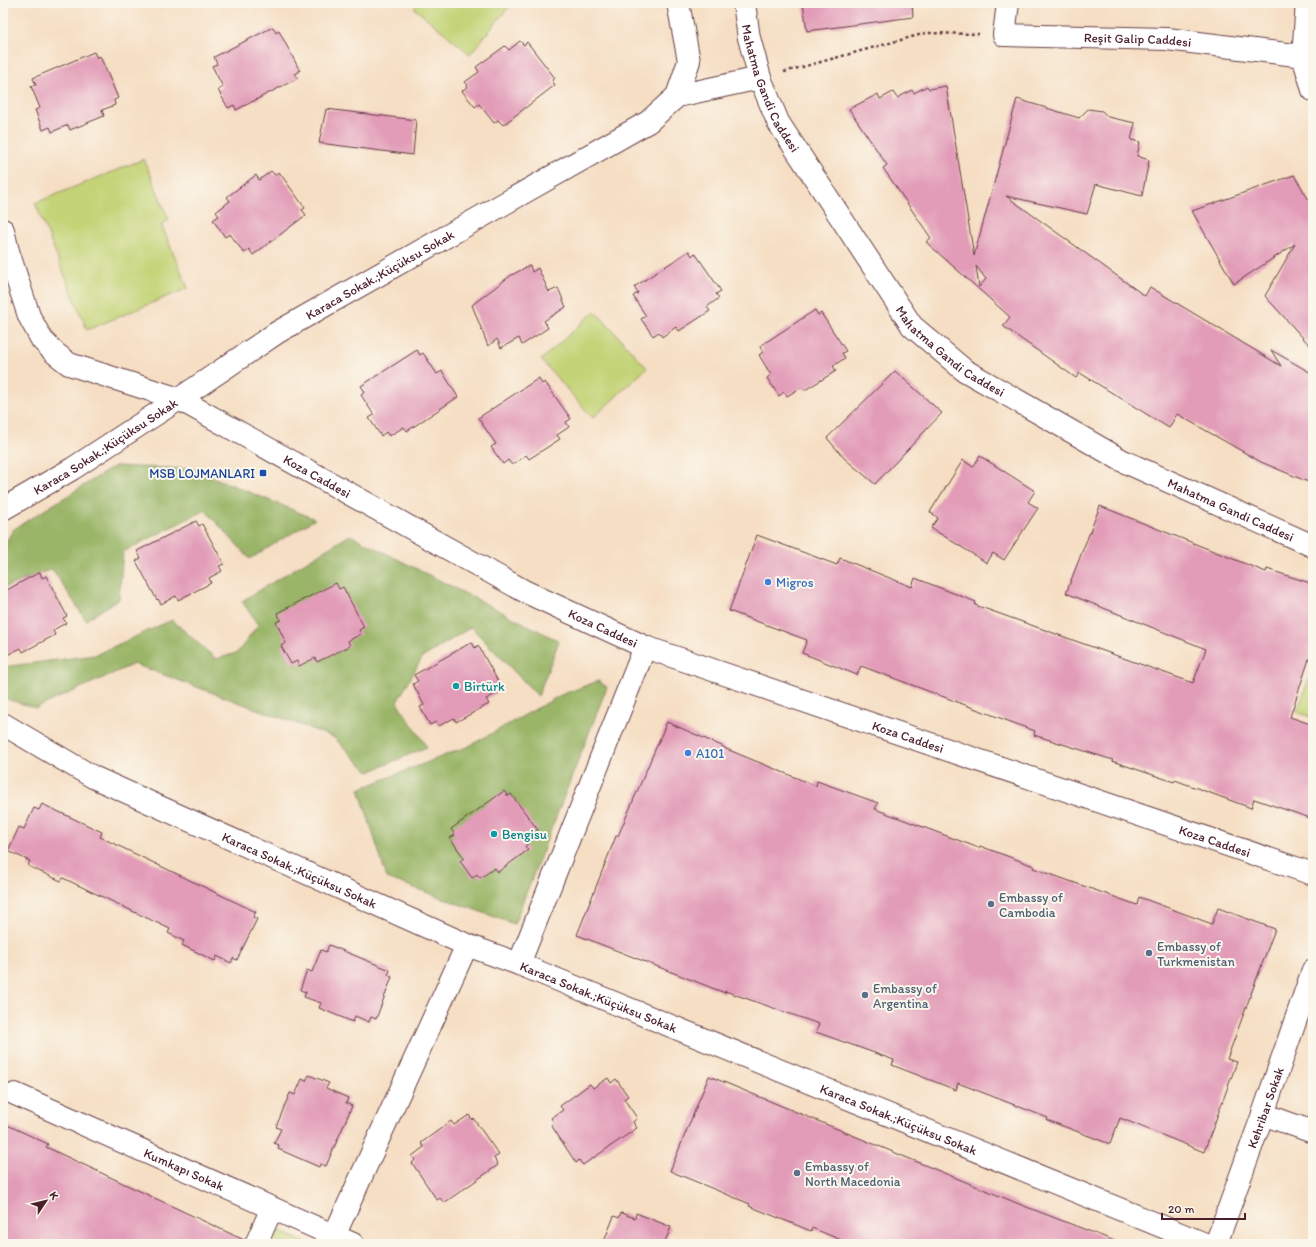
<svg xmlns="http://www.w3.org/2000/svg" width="1316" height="1247" font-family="Itim,sans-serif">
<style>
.green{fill:#c3d376;stroke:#867950}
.forest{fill:#9ab567;stroke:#726a49}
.building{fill:#e29cb8;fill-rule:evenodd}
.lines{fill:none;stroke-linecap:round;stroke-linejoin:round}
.pedestrian-casing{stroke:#643c42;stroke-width:24}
.minor-casing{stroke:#643c42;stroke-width:24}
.tertiary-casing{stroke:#643c42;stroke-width:24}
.path{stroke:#643c42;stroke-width:2.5;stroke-dasharray:3 3;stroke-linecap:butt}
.pedestrian{stroke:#fff;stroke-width:22}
.minor{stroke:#fff;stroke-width:22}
.tertiary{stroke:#fff;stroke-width:22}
.transit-dot{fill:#1a4fb4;stroke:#fbf7ec;stroke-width:1.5}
.shop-dot{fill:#3f7fe0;stroke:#fbf7ec;stroke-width:1.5}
.culture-dot{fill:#0f9aa8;stroke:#fbf7ec;stroke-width:1.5}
.service-dot{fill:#5c6f8a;stroke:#fbf7ec;stroke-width:1.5}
.labels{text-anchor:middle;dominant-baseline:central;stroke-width:4;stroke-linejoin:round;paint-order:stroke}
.street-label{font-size:13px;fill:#4a1f2b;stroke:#fbf7ec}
.transit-label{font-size:13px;fill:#164399;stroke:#fbf7ec;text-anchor:end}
.shop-label{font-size:13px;fill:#366cbe;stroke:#fbf7ec;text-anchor:start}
.culture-label{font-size:13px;fill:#0d838f;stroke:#fbf7ec;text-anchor:start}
.service-label{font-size:13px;fill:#4e5e75;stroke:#fbf7ec;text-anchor:start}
</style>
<rect width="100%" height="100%" fill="#fbf7ec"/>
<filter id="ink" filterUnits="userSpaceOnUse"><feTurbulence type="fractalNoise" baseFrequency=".025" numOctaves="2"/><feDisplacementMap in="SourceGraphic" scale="8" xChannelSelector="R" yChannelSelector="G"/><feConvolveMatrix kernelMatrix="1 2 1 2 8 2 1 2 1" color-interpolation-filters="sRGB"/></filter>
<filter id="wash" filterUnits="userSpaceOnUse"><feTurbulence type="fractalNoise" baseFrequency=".012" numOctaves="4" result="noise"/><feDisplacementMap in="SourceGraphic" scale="16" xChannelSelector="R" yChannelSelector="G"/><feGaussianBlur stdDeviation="0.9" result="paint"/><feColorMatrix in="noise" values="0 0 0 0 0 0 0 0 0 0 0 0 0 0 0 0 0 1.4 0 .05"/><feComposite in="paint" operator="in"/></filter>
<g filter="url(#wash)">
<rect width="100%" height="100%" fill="#f5dec3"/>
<!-- green -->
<g class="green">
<path d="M419 3H512L470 54 414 8Z"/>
<path d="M144 159 169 220 161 224 188 288 87 330 35 203Z"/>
<path d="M595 311 647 368 593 418 541 360Z"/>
<path d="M1313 667V718L1297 712Z"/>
<path d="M278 1230 308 1244H272Z"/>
</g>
<!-- forest -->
<g class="forest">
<path d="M115 466 193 469 315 519 250 559 205 510 123 552 119 599 86 620 52 569 3 588V546L14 529Z"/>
<path d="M350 535 559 641 538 696 471 627 422 658 397 702 427 747 369 772 333 737 134 664 36 708 3 698V667L95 655 172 620 216 659 237 653 258 625 242 601Z"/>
<path d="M598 681 607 687 514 924 387 878 359 789 469 746 561 695Z"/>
</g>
<g id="blocks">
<!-- building -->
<g class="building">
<path d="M803 3H912L913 17 807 31Z"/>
<path d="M273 27 276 33 279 31 300 71 295 74 298 78 236 110 234 105 228 108 218 90 223 87 212 66 217 64 214 57Z"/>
<path d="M520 41 524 45 527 42 555 78 552 81 555 85 503 125 498 120 494 123 479 104 475 107 462 91 468 86 465 82 479 72 476 67 505 46 509 50Z"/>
<path d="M94 52 97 58 100 56 118 98 114 100 115 105 102 110 104 116 70 130 68 125 52 132 50 127 43 130 35 110 40 108 31 86 36 85 33 78Z"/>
<path d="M927 86 929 89 946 86 974 256 1017 99 1079 118 1088 109 1102 111 1108 117 1135 123 1131 140 1140 142 1137 156 1149 160 1142 196 1096 184 1087 214 1006 196 1145 296 1150 287 1281 366 1271 350 1313 374V484L1261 462 1177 414 1169 428 1080 373 1076 378 1003 326 1010 317 926 242 931 238 883 168 887 165 849 109 878 94 880 99 893 92 897 98 912 90 914 93ZM976 266 986 279 979 287Z"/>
<path d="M326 109 416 120 413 155 319 143Z"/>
<path d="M271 171 275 175 279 172 305 208 302 210 306 215 253 255 249 249 244 253 230 234 225 237 213 220 219 216 216 212 230 201 227 197 256 175 259 180Z"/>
<path d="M1294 175 1313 207V349L1265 296 1295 244 1234 284 1192 211Z"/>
<path d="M689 251 692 256 695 253 721 291 716 294 719 298 707 307 710 311 679 331 676 327 662 337 659 332 653 336 641 319 646 316 633 296 638 293 634 287Z"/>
<path d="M530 265 532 272 538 268 549 292 558 288 566 307 544 321 548 328 522 345 519 338 501 348 497 339 488 346 472 305 510 276Z"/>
<path d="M815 310 818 315 821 313 846 351 842 353 845 358 833 366 836 371 805 390 802 387 787 396 784 392 779 396 767 378 771 375 759 355 763 352 760 346Z"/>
<path d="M417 350 420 355 423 353 437 374 442 371 458 397 407 431 404 427 389 436 386 432 381 436 369 418 374 415 361 395 365 392 361 386Z"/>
<path d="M895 371 942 413 875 484 845 459 827 438Z"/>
<path d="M539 378 542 384 545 382 571 419 566 422 569 427 557 435 560 439 529 459 526 455 512 465 508 460 503 464 491 447 496 444 478 418Z"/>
<path d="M980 456 1035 491 1028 502 1038 508 1004 560 993 553 987 563 931 528 938 518 930 512 963 460 973 467Z"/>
<path d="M1100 506 1266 572 1267 569 1313 584V647L1290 717 1313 725V819L1254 799 1251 808 1175 780 1174 782 1112 761 1113 760 1034 735 1035 731 861 666 857 675 802 653 807 640 729 611 757 535 837 565 840 558 912 587 915 578 976 602 975 605 1193 683 1206 649 1066 593Z"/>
<path d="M196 521 199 526 202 524 224 564 219 566 222 571 209 578 211 583 178 600 176 596 161 604 158 599 157 600 136 561 141 558 137 551Z"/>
<path d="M40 572 42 578 46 576 67 616 63 618 66 623 53 630 55 635 23 652 21 648 3 657V592Z"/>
<path d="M336 583 339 589 343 587 364 627 359 630 361 634 348 641 350 646 317 662 315 658 299 666 297 661 291 664 281 646 286 643 276 622 281 620 277 613Z"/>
<path d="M472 642 475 648 478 645 500 685 496 687 499 692 486 699 489 704 456 722 454 718 439 726 436 722 430 725 420 707 424 705 413 684 418 681 414 675Z"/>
<path d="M667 722 724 747V748L816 786 817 781 878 803 875 809 979 848 980 846 1034 866 1033 868 1137 905 1139 897 1212 924 1218 908 1275 929 1227 1059 1237 1062 1204 1152 1120 1118 1110 1144 1047 1120 1048 1118 958 1083 956 1090 892 1065 894 1060 816 1032 819 1024 725 991V993L577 935 616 836H618Z"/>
<path d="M504 791 508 796 511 794 538 830 533 833 536 837 525 846 528 850 498 872 495 868 480 878 477 874 472 878 460 861 464 858 450 838 455 835 451 829Z"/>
<path d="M42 804 102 832 100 837 256 912 253 917 257 919 237 960 233 958 231 963 217 956 215 961 182 945 184 941 168 933 170 929 63 878 61 881 28 866 30 861 8 851 19 827 24 829 34 808 39 810Z"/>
<path d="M329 945 390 970 388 975 392 977 376 1019 371 1017 369 1022 355 1016 353 1022 319 1008 321 1003 304 997 306 992 300 990 307 970 312 972 321 950 326 952Z"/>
<path d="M309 1075 329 1083 326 1088 348 1098 346 1103 352 1106 326 1166 320 1164 319 1167 278 1149 279 1145 274 1143 281 1129 276 1127 290 1093 295 1095 302 1079 306 1081Z"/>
<path d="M709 1076 1024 1206 1120 1243V1244H851L812 1228 811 1231 749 1206 750 1204 670 1171Z"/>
<path d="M608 1078 611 1083 616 1079 628 1096 624 1099 637 1118 633 1122 637 1128 583 1165 579 1160 576 1163 551 1125 554 1123 551 1118 563 1110 560 1106 590 1084 593 1088Z"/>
<path d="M469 1115 472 1120 473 1118 499 1155 494 1158 498 1165 444 1203 440 1198 437 1200 412 1163 415 1160 412 1156 424 1147 421 1143 451 1121 454 1125Z"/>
<path d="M3 1123 48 1144 46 1147 244 1240V1244H3Z"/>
<path d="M621 1213 635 1218 636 1213 671 1227 664 1244H603L614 1216 619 1218Z"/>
</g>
</g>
</g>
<g filter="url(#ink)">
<use href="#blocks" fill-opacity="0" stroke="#643c42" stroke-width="1"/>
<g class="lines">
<!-- pedestrian casing -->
<g class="pedestrian-casing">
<g id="pedestrian">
<path d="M677 96 760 78"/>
<path d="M519 964 645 647"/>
</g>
</g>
<!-- minor casing -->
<g class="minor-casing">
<g id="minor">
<path id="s1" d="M744 3 749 38 760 78 778 122 912 326 964 370 1123 461 1313 546"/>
<path id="s2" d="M1008 3 1004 35 1167 39 1303 56"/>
<path d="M1307 3 1303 56 1313 90"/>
<path id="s3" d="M3 509 72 469 179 399 278 332 648 122 677 96 689 61 678 3"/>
<path id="s4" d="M3 724 93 777 467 945 519 964 1205 1244"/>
<path id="s5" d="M15 1094 353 1244"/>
<path d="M1263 1114 1313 1132"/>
<path d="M334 1236 467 945"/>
<path d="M256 1244 272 1208"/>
<path id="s6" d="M1216 1244 1263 1114 1313 970"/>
</g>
</g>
<!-- tertiary casing -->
<g class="tertiary-casing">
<g id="tertiary">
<path id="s7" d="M3 230 8 251 29 316 42 340 55 353 69 364 179 399 526 592 645 647 1313 874"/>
</g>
</g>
<!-- path -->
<path class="path" d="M784 72 926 33 979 34"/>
<!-- pedestrian -->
<use href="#pedestrian" class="pedestrian"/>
<!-- minor -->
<use href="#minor" class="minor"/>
<!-- tertiary -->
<use href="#tertiary" class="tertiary"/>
</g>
</g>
<!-- markers -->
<rect class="transit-dot" x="259" y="469" width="8" height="8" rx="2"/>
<g class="shop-dot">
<circle cx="768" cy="582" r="4"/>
<circle cx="688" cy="753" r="4"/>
</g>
<g class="culture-dot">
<circle cx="456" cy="686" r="4"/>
<circle cx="494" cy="834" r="4"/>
</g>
<g class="service-dot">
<circle cx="991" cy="904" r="4"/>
<circle cx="1149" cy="953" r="4"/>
<circle cx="865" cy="995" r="4"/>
<circle cx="797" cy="1173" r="4"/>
</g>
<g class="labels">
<!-- street labels -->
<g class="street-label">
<text stroke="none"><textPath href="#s2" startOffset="166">Reşit Galip Caddesi</textPath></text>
<text stroke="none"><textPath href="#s1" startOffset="90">Mahatma Gandi Caddesi</textPath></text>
<text stroke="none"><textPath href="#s3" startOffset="444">Karaca Sokak.;Küçüksu Sokak</textPath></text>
<text stroke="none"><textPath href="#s1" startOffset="414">Mahatma Gandi Caddesi</textPath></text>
<text stroke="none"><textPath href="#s3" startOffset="120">Karaca Sokak.;Küçüksu Sokak</textPath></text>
<text stroke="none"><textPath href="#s7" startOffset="427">Koza Caddesi</textPath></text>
<text stroke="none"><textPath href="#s1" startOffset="738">Mahatma Gandi Caddesi</textPath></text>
<text stroke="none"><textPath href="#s7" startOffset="751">Koza Caddesi</textPath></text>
<text stroke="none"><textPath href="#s7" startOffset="1075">Koza Caddesi</textPath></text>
<text stroke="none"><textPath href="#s7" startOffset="1399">Koza Caddesi</textPath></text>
<text stroke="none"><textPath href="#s4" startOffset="331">Karaca Sokak.;Küçüksu Sokak</textPath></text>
<text stroke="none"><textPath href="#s4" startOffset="656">Karaca Sokak.;Küçüksu Sokak</textPath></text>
<text stroke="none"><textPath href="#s6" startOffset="145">Kehribar Sokak</textPath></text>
<text stroke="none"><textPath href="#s4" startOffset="980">Karaca Sokak.;Küçüksu Sokak</textPath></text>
<text stroke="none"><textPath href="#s5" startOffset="185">Kumkapı Sokak</textPath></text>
</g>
<!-- transit labels -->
<g class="transit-label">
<text x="255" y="473">MSB LOJMANLARI</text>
</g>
<!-- shop labels -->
<g class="shop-label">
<text x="776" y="582">Migros</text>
<text x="696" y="753">A101</text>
</g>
<!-- culture labels -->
<g class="culture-label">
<text x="464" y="686">Birtürk</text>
<text x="502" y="834">Bengisu</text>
</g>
<!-- service labels -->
<g class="service-label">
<text x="999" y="897">Embassy of<tspan x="999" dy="15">Cambodia</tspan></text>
<text x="1157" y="946">Embassy of<tspan x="1157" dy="15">Turkmenistan</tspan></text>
<text x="873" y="988">Embassy of<tspan x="873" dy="15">Argentina</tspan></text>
<text x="805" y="1166">Embassy of<tspan x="805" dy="15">North Macedonia</tspan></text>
</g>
</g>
<!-- margin -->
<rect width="1316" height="1247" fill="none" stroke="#fbf7ec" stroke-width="16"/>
<!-- north arrow -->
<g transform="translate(46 1201) rotate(55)" stroke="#fbf7ec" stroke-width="3" paint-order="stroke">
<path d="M0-3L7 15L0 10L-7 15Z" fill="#4a1f2b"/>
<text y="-6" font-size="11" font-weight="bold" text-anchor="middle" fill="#4a1f2b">K</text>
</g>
<!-- scale -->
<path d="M1162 1213v6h83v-6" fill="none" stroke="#4a1f2b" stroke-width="2"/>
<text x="1168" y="1213" font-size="12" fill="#4a1f2b" stroke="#fbf7ec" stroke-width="3" paint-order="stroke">20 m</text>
</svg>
